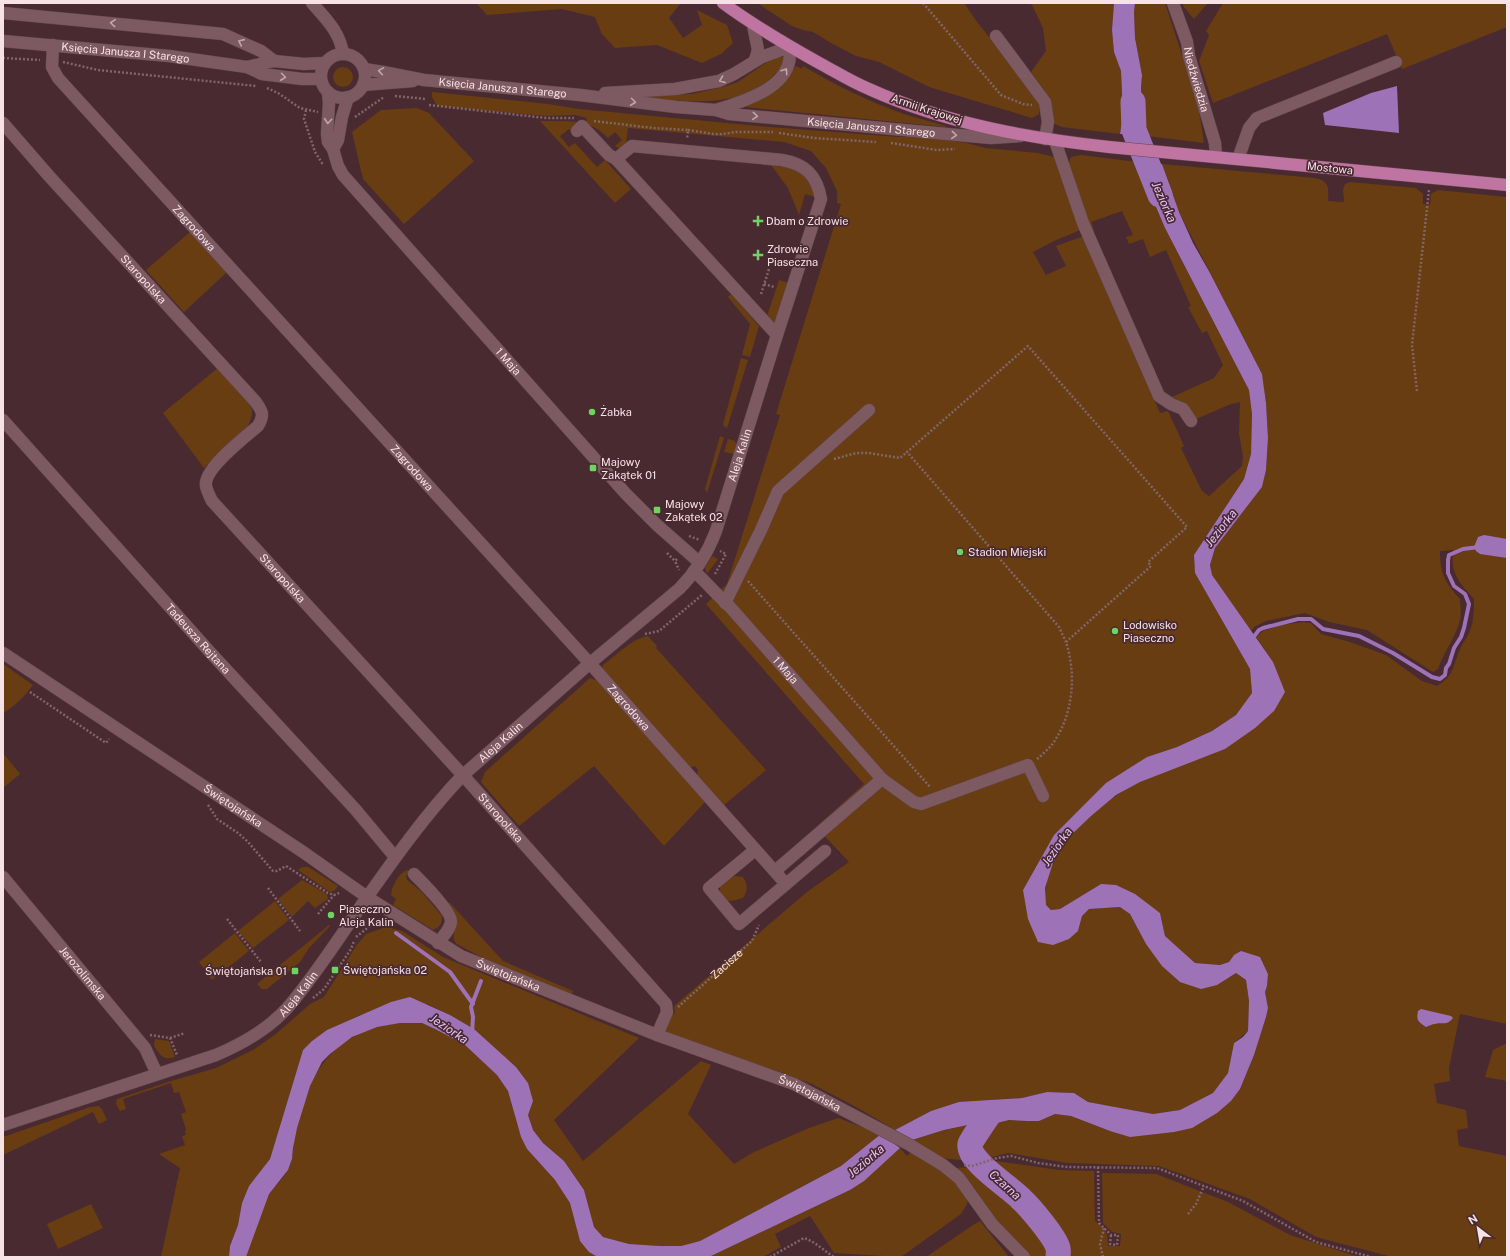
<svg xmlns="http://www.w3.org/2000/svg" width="1510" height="1260" font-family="'Public Sans',sans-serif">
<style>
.green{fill:#683d12}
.water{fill:#9e72b7}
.pier{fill:#492a31}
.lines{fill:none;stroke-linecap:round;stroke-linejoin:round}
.stream{stroke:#9e72b7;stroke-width:4}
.river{stroke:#9e72b7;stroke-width:25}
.minor-casing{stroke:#62484e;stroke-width:13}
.major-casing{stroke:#62484e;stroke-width:13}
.path{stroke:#81656b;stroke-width:2.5;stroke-dasharray:2 2;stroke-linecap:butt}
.minor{stroke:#7d5a61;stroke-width:12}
.major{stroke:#bf74a1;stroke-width:12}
.oneway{stroke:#c0a5aa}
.poi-dot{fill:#6ed360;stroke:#492a31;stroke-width:1.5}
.labels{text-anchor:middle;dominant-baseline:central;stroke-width:3.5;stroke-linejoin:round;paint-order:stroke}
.street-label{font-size:11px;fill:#f7e2e6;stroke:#492a31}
.poi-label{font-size:11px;fill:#f7e2e6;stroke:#492a31;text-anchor:start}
.water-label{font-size:12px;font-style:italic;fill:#e6c3fb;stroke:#492a31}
</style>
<rect width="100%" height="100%" fill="#492a31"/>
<!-- green -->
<g class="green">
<path d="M476 3H681L669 18 683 38 702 25 697 10 727 25 733 43 721 54 702 63 657 45 615 48 602 34 595 17 562 9 487 15Z"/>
<path d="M757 3H964L977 22 1026 83 1040 104 1039 114 1032 118 929 87 879 62 856 56 831 43 813 32 803 30 792 26Z"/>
<path d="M1029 3H1114L1112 30 1114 52 1121 71 1123 115 1120 134 1062 127 1055 124 1052 118 1051 100 1031 72 1046 51 1043 28 1032 5Z"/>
<path d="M1135 3H1165L1198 104 1204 143 1147 136 1142 113 1141 88 1142 75 1135 38 1134 12Z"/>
<path d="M1182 3H1208L1194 19 1184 7Z"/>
<path d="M1223 3H1507V27L1402 69 1387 34 1213 103 1199 61 1209 35 1206 31Z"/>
<path d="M779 57H783C784 66 777 72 771 78 733 112 678 100 631 96L692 94 723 87 738 82 767 62Z"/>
<path d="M796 66 802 69 803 66C835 85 872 103 907 115 920 119 933 122 946 126V127L745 107 783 84Z"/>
<circle cx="343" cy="77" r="10"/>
<path d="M432 92 548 104 579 109 770 127 899 137H928L967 143 985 148 1038 153 1054 157 1058 160 1083 229 1054 241 1033 252 1046 275 1066 266 1056 246 1084 236 1160 413 1168 411 1184 446 1181 448 1202 491 1209 496 1242 466 1243 457 1239 433 1240 402 1231 404 1194 420 1184 403 1172 397 1214 378 1223 365 1207 331 1202 333 1188 307 1191 306 1166 250 1150 257 1143 239 1129 244 1126 237 1133 235 1122 211 1091 222 1094 230 1091 231 1068 165 1071 157 1081 155 1137 162 1165 228 1249 390 1252 414 1251 454 1244 479 1194 555 1195 573 1250 669 1252 693 1236 715 1212 731 1177 747 1147 757 1073 816 1054 835 1023 890 1078 931 1082 916 1089 909 1120 907 1130 914 1146 944 1228 978 1236 973 1246 980 1249 1001 1248 1031 1234 1043 1228 1073 1213 1094 1180 1110 1153 1114 1088 1102 1074 1093 1047 1092 1022 1098 1000 1099 931 1111 895 1130 858 1108 812 1084 780 1072 702 1047 664 1032 667 1021 675 1013 674 1006 807 892 849 862 816 827 864 784 706 604 727 584 780 415 776 414 841 204 837 203V191L826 168 811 151 784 142 628 128 626 144 620 149 615 146 622 140 615 132 608 138C599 129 591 123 578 124L571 131 569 129 560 136 569 147 575 143 597 167 605 160 631 189 615 203 540 121H566L586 123 587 118 575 115 546 116 437 106 432 97Z"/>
<path d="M417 108 429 113 474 161 404 224 363 179 352 132 381 110Z"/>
<path d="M1162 164 1315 178C1329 181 1329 187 1328 201L1344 202 1343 189 1345 184 1350 182 1416 188 1423 194V204L1430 205 1431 194 1438 190 1507 197V1024L1460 1014 1449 1068 1450 1081 1434 1084 1437 1103 1466 1110 1468 1128 1457 1130 1459 1146 1507 1156V1257H1392L1316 1237 1250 1199 1159 1166 1067 1163 1008 1153 980 1160 975 1146 978 1140 993 1124 1009 1120 1027 1121H1039L1055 1114 1071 1116 1110 1131 1174 1132 1231 1101 1240 1089 1254 1055 1266 1017 1268 1008 1265 992 1267 986 1268 974 1260 957 1234 955 1229 962 1220 965 1195 963 1165 936 1160 913 1101 884 1060 909 1051 910 1046 905C1045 900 1044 893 1046 887 1054 842 1100 801 1140 782 1167 769 1197 760 1225 749L1273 662 1256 637 1263 631 1281 625 1303 622 1311 623 1321 634 1350 642 1386 655 1422 681 1437 686C1455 676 1453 663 1461 647 1463 642 1467 638 1469 633 1474 623 1474 610 1474 599 1465 589 1456 580 1453 567 1452 561 1453 556 1453 550L1440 551C1440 573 1445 583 1460 599 1460 605 1462 614 1460 620 1456 637 1444 651 1438 669L1433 672 1367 630 1329 622 1305 613 1266 621 1254 627 1251 631 1211 575 1210 565 1215 548 1262 487 1266 470 1268 438 1266 403 1262 374 1179 212Z"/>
<path d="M771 165C796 168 807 171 815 197L805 194 799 215 788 188Z"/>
<path d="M190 232 227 272 184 312 146 270Z"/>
<path d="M779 280 788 283 775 323 767 316Z"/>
<path d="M730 295H732L759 326 750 357 742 355 750 324 728 297Z"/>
<path d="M741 358 748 360 727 428 724 426 723 424Z"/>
<path d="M219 367C226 376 250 400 252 410 253 416 249 423 247 428L216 456 204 468 163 413Z"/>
<path d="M720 436 724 438 707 493 705 489Z"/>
<path d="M728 439 735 441 737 446 734 454 724 452Z"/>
<path d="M712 556 718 559 707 574 705 568Z"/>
<path d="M648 636 657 646 656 648 766 770 724 805 697 775 698 770 695 766 689 768 602 668 603 665C615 656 633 638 648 636Z"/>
<path d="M3 664 33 685C25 696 15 706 3 713Z"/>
<path d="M590 678 598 681 705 802 664 846 594 766 519 826 481 782 485 772Z"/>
<path d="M3 753 20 774 3 788Z"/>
<path d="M302 867H308L338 886 334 891 330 892 298 870Z"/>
<path d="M407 870 410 872 406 876 407 880 421 891 442 916C442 924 440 927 433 930L393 905 396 899 391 895C392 886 398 874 407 870Z"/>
<path d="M735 876 743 877C748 885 748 890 743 898L732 901 724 900 720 893V886L726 880Z"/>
<path d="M302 880 327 894 328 899 315 908 308 901 292 917 278 899Z"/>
<path d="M275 901 289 920 253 948 238 931Z"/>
<path d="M449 902 503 961 573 991 571 996 492 963 457 944C450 938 456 931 455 923 455 917 450 910 447 904Z"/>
<path d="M329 925 330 926 309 948 300 962 267 989H262L257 984Z"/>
<path d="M386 927 402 931 443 957 639 1038 554 1120 583 1161 701 1061 711 1065 688 1114 734 1164 754 1152 809 1128 838 1118 881 1134 841 1166 700 1241 681 1246H660L629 1244 603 1237 594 1227 584 1190 564 1161 543 1143 533 1130 528 1115V1083L516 1067 474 1029 450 1015 427 1004 358 1016 345 1023 303 1050 270 1159 249 1186 242 1203 238 1225 230 1246 229 1257H161L180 1168 159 1154 185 1145 182 1136 186 1135 185 1131 186 1129 181 1114 186 1112 179 1092 174 1093 171 1083 123 1099 126 1109 120 1111 116 1104 117 1099 171 1081 216 1068 253 1050 276 1034 310 1004 324 997 356 946 366 934Z"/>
<path d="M235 933 249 951 212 980 199 962Z"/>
<path d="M400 1023H422L437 1030 465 1045 497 1075 508 1091 521 1137 527 1149 555 1180 570 1203 580 1241 596 1256 600 1257H246C250 1241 261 1208 269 1194 274 1186 283 1179 288 1170 294 1159 293 1142 296 1129 308 1080 325 1043 376 1027 384 1025 392 1024 400 1023Z"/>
<path d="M155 1039 169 1041 175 1057C163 1061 160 1055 154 1046Z"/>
<path d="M1507 1043V1081L1485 1077 1493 1050Z"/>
<path d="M99 1106 102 1109 107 1120 99 1124 93 1112 3 1155V1137L90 1107Z"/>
<path d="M977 1123C968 1139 962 1145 974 1161L938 1158 912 1140 944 1130Z"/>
<path d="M900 1148 907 1156 911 1152 955 1179 968 1197 967 1204 961 1214 901 1257 834 1253 810 1216 775 1234 781 1247 763 1257H709L850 1190Z"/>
<path d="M996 1161 1059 1170 1094 1171 1095 1221C1106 1230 1108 1232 1108 1246H1120L1121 1234 1112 1232 1103 1223 1102 1173 1156 1174 1228 1202 1290 1235 1359 1257H1065L1061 1242 1040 1210 1015 1185 994 1173 985 1165Z"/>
<path d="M979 1167C998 1193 1055 1222 1054 1257H1031L1018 1242 993 1216 981 1201 977 1192 966 1178 953 1168Z"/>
<path d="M91 1204 103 1228 58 1249 47 1224Z"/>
<path d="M980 1221 1009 1257H926L973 1225Z"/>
</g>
<!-- water -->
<g class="water">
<path d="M1114 3H1135L1134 12 1135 38 1142 75 1141 88 1142 113 1147 136 1120 134 1123 115 1121 71 1114 52 1112 30Z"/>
<path d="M1397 86 1399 133 1325 125 1323 113 1371 93Z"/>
<path d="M1137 162 1162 164 1179 212 1193 243 1210 273 1262 374 1266 403 1268 438 1266 470 1262 487 1215 548 1210 565 1212 575 1273 662 1285 692 1274 711 1255 728 1225 749 1140 782 1116 795 1091 816 1069 837 1053 863 1045 888 1046 905 1051 910 1060 909 1101 884 1116 885 1135 894 1160 913 1165 936 1195 963 1220 965 1229 962 1234 955 1241 951 1260 957 1268 974 1267 986 1265 992 1268 1008 1266 1017 1254 1055 1240 1089 1231 1101 1217 1113 1192 1128 1174 1132 1130 1137 1110 1131 1071 1116 1055 1114 1039 1121H1027L1009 1120 993 1124 977 1123 944 1130 912 1140 895 1130 931 1111 959 1102 1022 1098 1047 1092 1074 1093 1088 1102 1153 1114 1180 1110 1213 1093 1228 1073 1234 1043 1243 1037 1248 1031 1249 1001 1246 980 1236 973 1217 985 1201 989 1180 982 1162 966 1146 944 1130 914 1120 907 1089 909 1082 916 1078 931 1069 939 1053 945 1038 942 1028 919 1023 890 1054 835 1106 783 1147 757 1177 747 1212 731 1236 715 1252 693 1250 669 1195 573 1194 555 1244 479 1251 454 1252 414 1249 390 1165 228Z"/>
<path d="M1484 535 1507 539V558L1480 554 1476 551 1474 547 1478 537Z"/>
<path d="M410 997 450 1015 474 1029 516 1067 528 1083 533 1101 528 1115 533 1130 543 1143 564 1161 584 1190 594 1227 603 1237 629 1244 660 1246H681L700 1241 841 1166 881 1134 900 1148 864 1181 850 1190 709 1257 596 1256 589 1252 580 1241 570 1203 555 1180 527 1149 521 1137 508 1091 497 1075 465 1045 437 1030 422 1023H400L377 1027 352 1037 330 1054 322 1062 310 1086 297 1128 293 1148 292 1159 288 1170 269 1194 246 1257H229L230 1246 238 1225 242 1203 249 1186 270 1159 303 1050 312 1041 327 1030 391 1002Z"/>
<path d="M1421 1009 1451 1016 1453 1018C1447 1026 1443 1022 1435 1024 1432 1024 1429 1026 1426 1027 1418 1022 1416 1020 1418 1011Z"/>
</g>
<!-- pier -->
<path class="pier" d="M1118 133 1120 134 1149 137 1147 138 1120 136Z"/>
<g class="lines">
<!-- stream -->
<g class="stream">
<path d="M1252 639 1259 630 1263 628 1298 619H1311L1323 629 1359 636 1393 653 1432 677 1440 679 1445 675 1446 668 1449 664 1454 648 1461 637 1464 628 1469 604 1465 594 1454 586 1448 573V560L1449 555 1463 549 1479 547"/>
<path d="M396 933 450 972 473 1004"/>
<path d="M472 1033 473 1017 471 1007 481 981"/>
</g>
<!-- river -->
<g class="river">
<path d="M1133 102 1134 130 1160 195"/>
<path d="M990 1113C986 1119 972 1139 970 1144 966 1160 1011 1188 1021 1199 1030 1207 1055 1237 1058 1248 1059 1250 1058 1254 1058 1257"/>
</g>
<!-- minor casing -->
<g class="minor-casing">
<g id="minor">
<path d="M312 3C326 19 340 32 343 54"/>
<path id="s2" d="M1173 3 1187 42 1189 56 1215 143 1216 157"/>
<path d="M3 13 223 34 261 51 274 61"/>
<path d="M753 25 758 50 755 60"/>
<path d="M996 36 1045 102 1048 122 1045 139"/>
<path id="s3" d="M3 41 169 56 247 67 274 61 304 64 325 63"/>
<path id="s4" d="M53 45 52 67 58 78 594 668 786 884"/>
<circle cx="343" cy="76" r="22"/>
<path d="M247 67 262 74 302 79H321"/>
<path id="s5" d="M364 69 383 72 424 80 580 95 676 107 716 110 729 114 991 138 1020 136"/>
<path d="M363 85 413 81"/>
<path id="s6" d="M328 92 329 104 327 134 328 142 333 149 338 166 343 175 626 494 657 525 699 562"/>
<path d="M605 93 675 89 719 81 734 74 762 57 789 47C797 86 745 101 716 110"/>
<path id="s7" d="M3 123 49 176 255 401C262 411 265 414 258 426 245 437 203 469 206 486 207 491 210 497 212 501L469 782 666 1004 667 1012 657 1035"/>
<path d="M577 131 582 126 609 155 616 159 777 335"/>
<path d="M1055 141 1083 223 1159 396 1171 404 1183 409 1191 421"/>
<path d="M333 149 338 140 342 117 348 97"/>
<path d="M1238 159 1249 128 1257 118 1396 62"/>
<path id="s8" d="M3 420 209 651 355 809 395 857"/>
<path id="s9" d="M694 571C706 582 717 595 730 607L882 779 775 871"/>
<path d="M725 603 761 530 778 491 869 410"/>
<path id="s10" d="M3 653 303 852 367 897 461 956 657 1035 794 1084 910 1145 943 1165 959 1178 992 1224 1024 1257"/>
<path d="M882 779 914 802 921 804 1028 765 1043 796"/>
<path d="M755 850 709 888 739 924 825 851"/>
<path d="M414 874C422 882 451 911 451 921 451 929 442 937 438 943"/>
<path id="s11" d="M3 877 145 1048 157 1074"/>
<path id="s12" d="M3 1125 216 1055C242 1044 270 1028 289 1006 316 974 339 938 363 903 394 859 425 815 462 776L589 664 679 589C695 573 708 552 716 531L777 335 821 199C817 176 806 164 782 160L632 146 616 159"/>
</g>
</g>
<!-- major casing -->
<g class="major-casing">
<path id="major" d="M723 3C754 26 787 45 821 64 836 72 852 82 869 89 944 123 1027 138 1109 147L1507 185"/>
</g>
<!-- path -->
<g class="path">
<path d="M923 3 1001 95 1023 104 1032 105"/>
<path d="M3 58 40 60"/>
<path d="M63 62 98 70 256 86"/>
<path d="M267 88 278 93 300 108 318 112"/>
<path d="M395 96 426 99"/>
<path d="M429 105 546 118H574"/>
<path d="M306 110 304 119 315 152 322 163H324"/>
<path d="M355 117 384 97"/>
<path d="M594 121 653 128 688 130 687 139"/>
<path d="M688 130 714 134H722L736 132H773"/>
<path d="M779 133 814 138 876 142"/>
<path d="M891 143 937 150 955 149"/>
<path d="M764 284 774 287"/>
<path d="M761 294 769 269"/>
<path d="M1417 391 1412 345 1429 190"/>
<path d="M834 459 856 453H869L900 458 907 452"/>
<path d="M689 536 700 540"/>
<path d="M667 553 675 561"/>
<path d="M677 559 675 561 679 570"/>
<path d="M715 574 726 554 720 551"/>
<path d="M748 581 930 787"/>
<path d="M645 634 659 631 702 595"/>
<path d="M30 692 106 743 109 739"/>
<path d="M1037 759C1042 755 1047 750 1051 746 1073 717 1077 676 1066 642L1151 566 1148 562 1187 527 1028 346 907 452 1059 627 1066 642"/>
<path d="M208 805 217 819 238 833 248 842 273 871H277L286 866 328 893 334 895 339 893"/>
<path d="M268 888 300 931"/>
<path d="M318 914 334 895"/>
<path d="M227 919 261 962"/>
<path d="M356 937 379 919"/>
<path d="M313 998 324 989 351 949 354 941"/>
<path id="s1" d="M678 1007 752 941 759 925"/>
<path d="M150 1035 170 1038 177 1055"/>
<path d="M170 1038 185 1033"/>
<path d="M964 1165 972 1166 997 1158 1011 1156 1038 1163 1067 1167 1157 1168 1243 1201 1316 1242 1371 1257"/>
<path d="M1098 1167 1099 1223 1111 1235H1118L1117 1245 1110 1244 1111 1235"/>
<path d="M1188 1214 1196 1204 1204 1186"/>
<path d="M770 1257 804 1238C816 1242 824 1251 834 1257"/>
<path d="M1103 1257 1100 1244 1104 1228"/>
</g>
<!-- minor -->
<use href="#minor" class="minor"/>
<!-- major -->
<use href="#major" class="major"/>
</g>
<!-- one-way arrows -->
<defs><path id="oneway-chevron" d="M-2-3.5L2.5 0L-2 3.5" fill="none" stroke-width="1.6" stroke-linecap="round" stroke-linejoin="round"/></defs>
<g class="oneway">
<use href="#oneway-chevron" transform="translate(113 23) rotate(-175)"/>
<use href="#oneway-chevron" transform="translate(241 42) rotate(-156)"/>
<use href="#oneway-chevron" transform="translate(381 71) rotate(-171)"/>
<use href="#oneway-chevron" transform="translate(785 71) rotate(-56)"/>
<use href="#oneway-chevron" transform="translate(283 77) rotate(7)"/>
<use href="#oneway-chevron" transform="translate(722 80) rotate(159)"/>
<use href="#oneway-chevron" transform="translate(633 102) rotate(7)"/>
<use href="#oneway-chevron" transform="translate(755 116) rotate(5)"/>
<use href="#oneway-chevron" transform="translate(328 121) rotate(95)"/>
<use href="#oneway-chevron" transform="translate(954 135) rotate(5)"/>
</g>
<!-- markers -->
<g class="poi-dot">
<path d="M756 215h4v4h4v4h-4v4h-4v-4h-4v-4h4z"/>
<path d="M756 249h4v4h4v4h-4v4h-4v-4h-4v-4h4z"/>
<circle cx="592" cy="412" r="4"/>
<rect x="589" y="464" width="8" height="8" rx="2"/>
<rect x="653" y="506" width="8" height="8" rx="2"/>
<circle cx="960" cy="552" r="4"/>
<circle cx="1115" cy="631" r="4"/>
<circle cx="331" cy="915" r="4"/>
<rect x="331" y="966" width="8" height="8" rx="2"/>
<rect x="291" y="967" width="8" height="8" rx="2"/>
</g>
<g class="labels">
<!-- street labels -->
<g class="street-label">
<text stroke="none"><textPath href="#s3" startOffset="123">Księcia Janusza I Starego</textPath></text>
<text stroke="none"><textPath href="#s2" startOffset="80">Niedźwiedzia</textPath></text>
<text stroke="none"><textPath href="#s5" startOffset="140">Księcia Janusza I Starego</textPath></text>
<text transform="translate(927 109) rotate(18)">Armii Krajowej</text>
<text stroke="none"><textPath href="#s5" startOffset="511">Księcia Janusza I Starego</textPath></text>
<text transform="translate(1330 168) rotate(6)">Mostowa</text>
<text stroke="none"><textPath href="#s4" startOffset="237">Zagrodowa</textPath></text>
<text stroke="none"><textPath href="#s7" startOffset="210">Staropolska</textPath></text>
<text stroke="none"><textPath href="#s6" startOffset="336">1 Maja</textPath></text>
<text stroke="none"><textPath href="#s12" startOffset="1036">Aleja Kalin</textPath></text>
<text stroke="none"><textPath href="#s4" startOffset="561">Zagrodowa</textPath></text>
<text stroke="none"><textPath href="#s7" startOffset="605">Staropolska</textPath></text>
<text stroke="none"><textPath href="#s8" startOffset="293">Tadeusza Rejtana</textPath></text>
<text stroke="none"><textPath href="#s9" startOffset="135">1 Maja</textPath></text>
<text stroke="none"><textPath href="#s4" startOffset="884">Zagrodowa</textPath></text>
<text stroke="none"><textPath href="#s12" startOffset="652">Aleja Kalin</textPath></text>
<text stroke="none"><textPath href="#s10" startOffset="276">Świętojańska</textPath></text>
<text stroke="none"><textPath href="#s7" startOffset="929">Staropolska</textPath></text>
<text stroke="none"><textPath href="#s1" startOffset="65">Zacisze</textPath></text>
<text stroke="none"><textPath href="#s11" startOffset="125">Jerozolimska</textPath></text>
<text stroke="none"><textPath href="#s10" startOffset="600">Świętojańska</textPath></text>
<text stroke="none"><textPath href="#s12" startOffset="328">Aleja Kalin</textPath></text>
<text stroke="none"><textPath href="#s10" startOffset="924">Świętojańska</textPath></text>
</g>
<!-- poi labels -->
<g class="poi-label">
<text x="766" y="221">Dbam o Zdrowie</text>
<text x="767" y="249">Zdrowie<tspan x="767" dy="13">Piaseczna</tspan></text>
<text x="600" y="412">Żabka</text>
<text x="601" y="462">Majowy<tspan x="601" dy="13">Zakątek 01</tspan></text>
<text x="665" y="504">Majowy<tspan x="665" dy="13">Zakątek 02</tspan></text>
<text x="968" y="552">Stadion Miejski</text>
<text x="1123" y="625">Lodowisko<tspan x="1123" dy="13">Piaseczno</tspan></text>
<text x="339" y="909">Piaseczno<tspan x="339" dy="13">Aleja Kalin</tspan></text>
<text x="343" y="970">Świętojańska 02</text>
<text x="287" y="971" text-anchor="end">Świętojańska 01</text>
</g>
<!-- water labels -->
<g class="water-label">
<text transform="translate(1164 202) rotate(66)">Jeziorka</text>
<text transform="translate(1221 528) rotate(-52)">Jeziorka</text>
<text transform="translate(1057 847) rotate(-55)">Jeziorka</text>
<text transform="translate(449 1029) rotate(34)">Jeziorka</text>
<text transform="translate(866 1161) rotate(-40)">Jeziorka</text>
<text transform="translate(1005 1185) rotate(42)">Czarna</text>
</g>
</g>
<!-- border -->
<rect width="1510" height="1260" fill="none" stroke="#f7e2e6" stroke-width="8"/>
<!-- north arrow -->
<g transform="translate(1478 1228) rotate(329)" stroke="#492a31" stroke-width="3" paint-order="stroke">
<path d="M0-3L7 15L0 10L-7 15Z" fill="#f7e2e6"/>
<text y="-6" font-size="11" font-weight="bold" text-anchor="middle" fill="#f7e2e6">N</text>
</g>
</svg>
